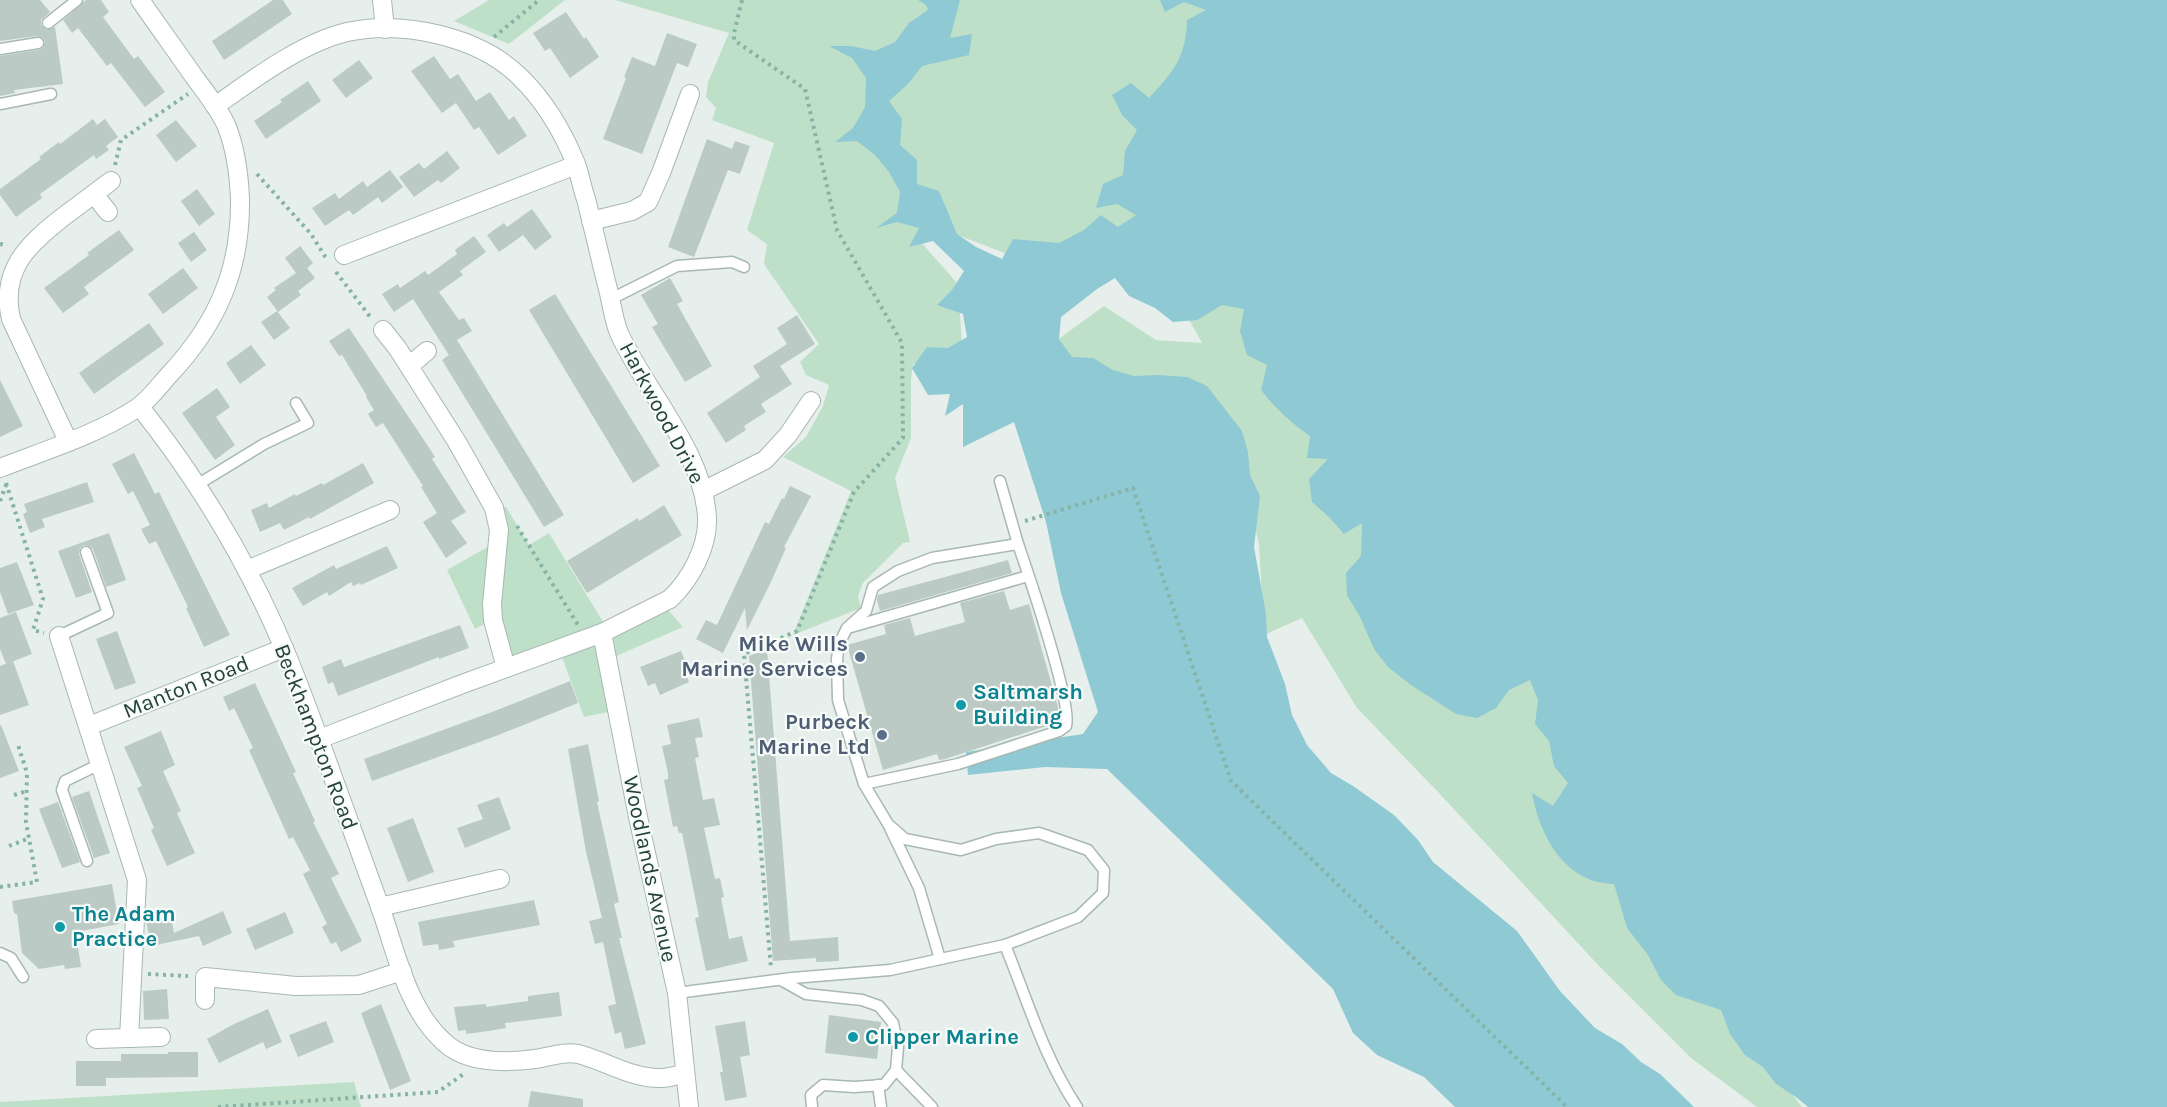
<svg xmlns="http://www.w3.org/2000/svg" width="2167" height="1107" font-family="Karla,sans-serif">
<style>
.green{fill:#bfe0c8}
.water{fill:#8ec9d4}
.building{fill:#bbcac4}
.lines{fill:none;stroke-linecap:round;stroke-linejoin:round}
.service-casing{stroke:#a8b8b2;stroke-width:13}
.minor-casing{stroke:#a8b8b2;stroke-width:20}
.path{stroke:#86b3a5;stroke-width:4;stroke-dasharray:3 4.5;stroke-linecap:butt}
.service{stroke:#fff;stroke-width:10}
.minor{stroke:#fff;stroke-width:18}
.service-dot{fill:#5c6f8a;stroke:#f7fbf9;stroke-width:2}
.culture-dot{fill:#0f9aa8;stroke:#f7fbf9;stroke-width:2}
.labels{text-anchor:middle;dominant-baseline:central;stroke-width:4.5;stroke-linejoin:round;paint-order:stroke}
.street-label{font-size:22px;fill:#24423a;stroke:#f7fbf9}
.service-label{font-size:22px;font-weight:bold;fill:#4e5e75;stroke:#f7fbf9;text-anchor:end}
.culture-label{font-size:22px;font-weight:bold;fill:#0d838f;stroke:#f7fbf9;text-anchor:start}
</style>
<rect width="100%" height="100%" fill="#e6efeb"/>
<!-- green -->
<g class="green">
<path d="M489 0H565L509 44 454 21Z"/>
<path d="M615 0H1499L1780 1078 1802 1107H1757L1691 1058 1599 966 1438 792 1357 708 1302 618 1264 635 1259 543 1229 426 1074 379 1053 343 1104 306 1156 340 1202 343 1178 300 1131 233 1007 254 942 229 919 240 958 284 963 360 913 364 911 380V438L895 478 910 542 903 543 863 583 858 596 861 608 793 635 851 491 783 457 806 437 823 406 829 385 806 375 800 362 819 344 764 264 767 244 747 230 774 143 712 120 716 108 706 97 708 82 729 33Z"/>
<path d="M506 507 529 545 549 533 608 630 662 603 683 627 607 660 617 710 584 717 559 649 506 668 492 620 475 629 447 570 498 541 494 508Z"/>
<path d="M354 1082 361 1107H0V1102Z"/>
</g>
<!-- water -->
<path class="water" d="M918 0H960L950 38 972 34 969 55 922 66 908 84 889 101 902 119 900 145 917 160V184L939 191 957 234 976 247 1002 259 1013 239 1059 243 1084 230 1101 215 1118 227 1136 215 1117 204 1096 208 1103 184 1123 175 1125 151 1137 130 1122 115 1112 95 1131 83 1149 98C1173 72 1186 58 1187 20L1206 10 1184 2 1165 12 1160 0H2167V1107H1808L1796 1097 1776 1084 1763 1067 1745 1055 1730 1034 1721 1010 1676 995 1661 980 1648 955 1627 928 1614 884C1607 883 1598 883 1591 880 1556 867 1538 827 1532 793L1553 806 1568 783 1554 766 1549 741 1535 724 1538 700 1530 680 1509 690 1496 708 1477 718 1456 714 1411 685 1388 667 1374 649 1360 617 1347 595 1346 573 1361 556 1362 523 1344 534 1329 517 1312 502 1309 479 1328 459 1307 458 1310 436C1291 423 1276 409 1261 390L1267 365 1247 355 1240 331 1244 309 1222 305 1197 320 1173 322 1155 308 1129 296 1115 278 1097 289 1061 317 1059 339 1072 357 1093 358 1113 370 1134 376 1158 375 1187 377 1207 386 1242 431 1248 452 1250 475 1260 496 1254 547 1266 614 1267 637 1285 684 1292 715 1307 745 1331 773 1353 786 1394 815 1418 840 1433 862 1517 931 1560 991 1595 1028 1622 1044 1641 1062 1660 1074 1694 1107H1455L1424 1077 1377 1055 1353 1033 1333 989 1107 769 1045 767 968 775 966 752 1083 734 1098 712 1061 593 1046 522 1014 422 963 447V404L945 416 950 394 928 395 912 368 927 347 948 348 967 337 963 314 937 305 952 290 964 271 933 241 909 247 919 228 897 222 876 228 897 213 900 192 889 172 875 155 857 141 835 142 853 128 865 107 866 78 852 58 829 46H851L875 51 895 42 909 23 928 10 926 5Z"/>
<!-- building -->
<g class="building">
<path d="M0 0H40L50 12 41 20V25L46 30 55 27 63 84 14 90 15 93 0 96V56L39 50 43 48 45 42 43 38 37 36 0 41Z"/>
<path d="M86 0H101L109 12 103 17 134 59 138 56 165 92 145 107 111 63 107 66 78 28 72 33 63 20Z"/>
<path d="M273 0H283L292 14 224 60 212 41Z"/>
<path d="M566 12 584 39 586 37 599 57 570 78 550 48 545 51 533 33Z"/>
<path d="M667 33 697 44 688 67 677 63 642 154 603 139 626 78 624 77 632 57 655 66Z"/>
<path d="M434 56 450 79 458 74 476 101 490 92 509 120 514 116 527 136 498 155 479 127 474 130 456 103 442 113 411 71Z"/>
<path d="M359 60 373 78 346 98 332 80Z"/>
<path d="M308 81 321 101 266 139 254 121 282 102 280 100Z"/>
<path d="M93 119 97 125 105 119 118 137 106 146 109 150 96 159 94 155 40 194 42 198 16 217 0 195V189L41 159 39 157 59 142 60 144Z"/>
<path d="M176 120 197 146 176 162 156 135Z"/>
<path d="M707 139 732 149 735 141 750 146 740 174 728 170 694 257 668 247Z"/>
<path d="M447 151 460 168 441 183 438 180 414 197 399 177 419 163 424 169Z"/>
<path d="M390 170 403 187 382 203 378 197 353 215 349 210 325 226 312 208 335 193 339 199 363 181 367 187Z"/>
<path d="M197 189 215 214 199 226 181 201Z"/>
<path d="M532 209 552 237 535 250 523 235 499 252 487 235 504 223 507 227Z"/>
<path d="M119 230 134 250 84 287 89 294 63 313 44 288 89 255 87 253Z"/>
<path d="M194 232 207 250 191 262 178 243Z"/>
<path d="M474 236 486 252 460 271 463 275 439 292 459 320 464 318 472 331 457 340 564 515 544 527 442 360 449 355 413 299 394 312 382 294 398 284 400 288 425 271 428 275 457 254 455 250Z"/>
<path d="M300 246 313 263 307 268 315 278 298 291 301 295 278 312 267 297 276 290 274 288 296 273 285 258Z"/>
<path d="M183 268 198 288 163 314 148 294Z"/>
<path d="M670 278 683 301 677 304 712 366 685 382 652 327 658 324 641 295Z"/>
<path d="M555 294 660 466 633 483 529 310Z"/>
<path d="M277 311 290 328 274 340 261 322Z"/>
<path d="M797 315 815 344 780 366 792 384 761 404 766 412 744 426 746 430 726 443 707 413 760 377 753 366 787 344 777 328Z"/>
<path d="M149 323 164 344 94 394 79 373Z"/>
<path d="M349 328 418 431 435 457 432 459 466 512 451 521 467 543 446 558 423 522 437 513 421 487 423 486 383 423 376 427 368 414 374 410 366 397 367 396 342 355 339 356 329 341Z"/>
<path d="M251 345 266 365 240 384 226 363Z"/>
<path d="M0 380 23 426 0 437Z"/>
<path d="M217 388 230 407 216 417 235 445 215 460 182 413Z"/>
<path d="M134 453 155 494 159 492 230 635 204 647 186 608 188 607 156 541 149 544 141 529 150 525 133 491 128 494 112 464Z"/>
<path d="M363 463 374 483 310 519 309 517 284 530 280 523 260 532 251 510 267 503 269 508 295 494 296 496 322 483 323 485Z"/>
<path d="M87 482 94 502 42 519 45 527 30 533 23 514 27 512 24 504Z"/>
<path d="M790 486 811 496 784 547 786 548 770 584 747 630 745 608 723 653 696 639 706 620 717 625 765 522 769 524 782 498 784 499Z"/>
<path d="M664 505 682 535 587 593 567 561 638 518 639 521Z"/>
<path d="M109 533 126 580 106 587 93 549 90 546 84 545 80 548 79 554 92 592 76 598 58 551Z"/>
<path d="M387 546 398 568 361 585 360 583 353 586 351 582 329 596 327 592 303 606 292 588 334 565 336 569Z"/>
<path d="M1008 560 1012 573 880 611 877 600 878 595Z"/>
<path d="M17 562 34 605 8 614 0 592V568Z"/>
<path d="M1004 591 1010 610 1029 604 1058 707 1059 722 945 759 939 760 937 754 883 770 847 645 886 634 884 625 910 618 915 636 965 622 960 603Z"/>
<path d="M16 612 32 654 6 664 0 649V618Z"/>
<path d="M460 625 469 648 439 659V657L338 696 333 682 328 684 322 667 341 659 344 667Z"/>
<path d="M117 631 136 683 115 690 96 639Z"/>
<path d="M767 649 790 941 838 937 839 961 816 962V958L773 961 749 656Z"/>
<path d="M681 651 688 668 684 669 689 682 660 695 655 683 648 686 640 667Z"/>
<path d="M13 661 29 705 0 715V666Z"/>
<path d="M570 681 578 703 496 736 372 781 364 759 492 712Z"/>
<path d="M255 683 296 772 293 773 315 821 313 822 339 874 331 878 362 941 341 952 336 942 331 944 322 927 327 924 303 874 310 870 293 837 289 839 249 750 253 748 234 708 229 711 223 697Z"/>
<path d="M699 718 703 737 695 738 699 757 695 758 703 800 714 798 720 825 704 828 715 879 720 878 724 897 721 898 729 939 742 936 748 961 706 971 695 918 699 917 682 833H679L677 826 673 827 670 811 664 780 668 779V773L662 746 671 744 667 725Z"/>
<path d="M1 725 19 771 0 778V726Z"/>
<path d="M161 731 175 765 163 771 181 811 177 813 195 853 167 866 151 830 154 828 137 788 142 786 124 747Z"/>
<path d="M588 744 599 801 597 802 619 902 614 904 622 938H619L646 1044 625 1049 621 1032 615 1034 608 1006 616 1004 603 942 595 944 589 921 602 918 586 852 568 749Z"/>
<path d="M89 791 110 853 94 858 72 797Z"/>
<path d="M499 797 511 829 465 848 457 828 483 819 477 805Z"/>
<path d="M58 802 80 862 62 868 39 809Z"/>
<path d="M413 818 434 872 408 882 387 828Z"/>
<path d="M112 884 119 924 81 931V934H76L81 967 65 969 64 965 39 969 22 953 17 914 14 913 12 901Z"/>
<path d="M534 900 540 925 453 941 455 947 439 950 438 944 423 946 418 922Z"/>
<path d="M223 911 232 933 203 946 199 936 151 946 146 921 171 916 174 933Z"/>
<path d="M285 912 294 933 255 950 246 929Z"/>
<path d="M167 989 169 1019 144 1020 143 991Z"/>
<path d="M559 992 562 1016 505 1023 506 1028 489 1031 466 1034V1030L458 1031 454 1007 486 1004V1007L528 1001V996Z"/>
<path d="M381 1004 411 1081 390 1090 361 1013Z"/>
<path d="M268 1009 282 1042 266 1049 263 1042 219 1063 207 1039 234 1024Z"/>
<path d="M829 1015 881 1022 877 1059 825 1053Z"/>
<path d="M326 1021 334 1042 298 1057 289 1035Z"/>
<path d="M745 1021 750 1055 740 1057 747 1097 725 1101 720 1072H723L715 1026Z"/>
<path d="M168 1052H198V1077L106 1078V1086H76V1061H121V1054H168Z"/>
<path d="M531 1091 583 1099V1107H528Z"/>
</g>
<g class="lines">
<!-- service casing -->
<g class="service-casing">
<g id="service">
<path d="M48 23 77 0"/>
<path d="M0 49 38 43"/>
<path d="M0 104 51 94"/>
<path d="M611 299 677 266 732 262 744 267"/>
<path d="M1000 481 1018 544 932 558 898 571 873 587 866 611 847 628 839 644 837 659 838 700 864 784 888 824 905 839 961 850 996 839 1039 833 1088 850 1104 870 1103 893 1078 917 1005 945"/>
<path d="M197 485 264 444 308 423 296 403"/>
<path d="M851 627 1028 576"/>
<path d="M59 636 108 613 86 552"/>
<path d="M864 784 958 764 1059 731 1066 726C1073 705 1028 573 1018 544"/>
<path d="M890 828 919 888 940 959"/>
<path d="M87 861 62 790 65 781 100 764"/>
<path d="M0 953 11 958 23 977"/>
<path d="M781 980 806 994 862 1000 879 1006 893 1023 898 1047 896 1070 884 1085 854 1087 823 1085 811 1095 812 1107"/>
<path d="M677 993 792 978 890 970 1005 945C1027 999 1044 1058 1077 1107"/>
<path d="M896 1070 932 1107"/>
<path d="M878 1085 881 1107"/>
</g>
</g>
<!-- minor casing -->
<g class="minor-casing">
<g id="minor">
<path d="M382 0 385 29"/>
<path d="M215 106C254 79 301 43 347 32 402 20 478 36 519 76 544 100 563 132 576 164 580 175 582 188 586 199 594 230 601 262 609 293 612 306 614 321 619 333 645 391 704 452 707 518 708 547 691 579 670 599L602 633 465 683 319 739"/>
<path d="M94 194 108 212"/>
<path d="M591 221 632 211 648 202 661 173 690 94"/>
<path d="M344 255 576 165"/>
<path d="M383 330 398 349 457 442 494 508 499 530 492 604 493 620 506 668"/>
<path d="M409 366 427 351"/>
<path d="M140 407C207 491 263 589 301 691 328 762 353 833 379 904 396 950 406 1008 444 1042 467 1064 505 1063 535 1059 549 1057 565 1051 578 1054 606 1061 632 1079 661 1078 669 1078 678 1075 685 1073"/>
<path d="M68 441 11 319C0 270 28 244 63 217 79 205 95 193 111 181"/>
<path d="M0 468C46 450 96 435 137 408 149 400 159 386 169 375 217 324 241 270 240 199 239 175 236 150 227 127 220 110 206 93 195 78 177 52 158 26 140 0"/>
<path d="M703 491 765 460 788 435 811 401"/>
<path d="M247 570 390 510"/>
<path d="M602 633 638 817 677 993 689 1107"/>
<path d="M59 636 137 880 129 1038"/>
<path d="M89 726 284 648"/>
<path d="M380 907 500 879"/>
<path d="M205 1000V977L296 986 359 985 402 971"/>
<path d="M96 1039 161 1037"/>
</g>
</g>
<!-- path -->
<g class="path">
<path d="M742 0 734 33V40L805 89 837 230 902 343 903 438 854 492 797 631 744 654 771 968"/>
<path d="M494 37 539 0"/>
<path d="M115 165 121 140 188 94"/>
<path d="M257 174 311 234 326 258"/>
<path d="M0 245 2 244 7 246"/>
<path d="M336 272 371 318"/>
<path d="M6 483 43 599 33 630 44 633"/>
<path d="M0 501 6 485"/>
<path d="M1025 521 1133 488 1231 781 1567 1107"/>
<path d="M517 526 578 625"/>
<path d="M14 795 27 791"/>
<path d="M9 846 27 839"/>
<path d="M0 887 37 882 26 822 27 773 18 745"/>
<path d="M148 974 188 976"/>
<path d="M218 1107 438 1092 465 1073"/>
</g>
<!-- service -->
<use href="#service" class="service"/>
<!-- minor -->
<use href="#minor" class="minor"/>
</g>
<!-- markers -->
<g class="service-dot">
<circle cx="860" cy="657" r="6"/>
<circle cx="882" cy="735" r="6"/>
</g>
<g class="culture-dot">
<circle cx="961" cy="705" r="6"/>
<circle cx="60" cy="927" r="6"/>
<circle cx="853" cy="1037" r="6"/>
</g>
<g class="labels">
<!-- street labels -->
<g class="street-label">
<text transform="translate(662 413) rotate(62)">Harkwood Drive</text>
<text transform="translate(186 687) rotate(-22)">Manton Road</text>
<text transform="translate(316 737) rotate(69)">Beckhampton Road</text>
<text transform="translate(650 869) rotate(78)">Woodlands Avenue</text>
</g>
<!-- service labels -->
<g class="service-label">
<text x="848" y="644">Mike Wills<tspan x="848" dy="25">Marine Services</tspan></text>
<text x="870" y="722">Purbeck<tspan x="870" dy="25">Marine Ltd</tspan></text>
</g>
<!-- culture labels -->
<g class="culture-label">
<text x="973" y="692">Saltmarsh<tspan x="973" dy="25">Building</tspan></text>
<text x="72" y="914">The Adam<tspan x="72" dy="25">Practice</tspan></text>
<text x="865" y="1037">Clipper Marine</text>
</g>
</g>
</svg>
